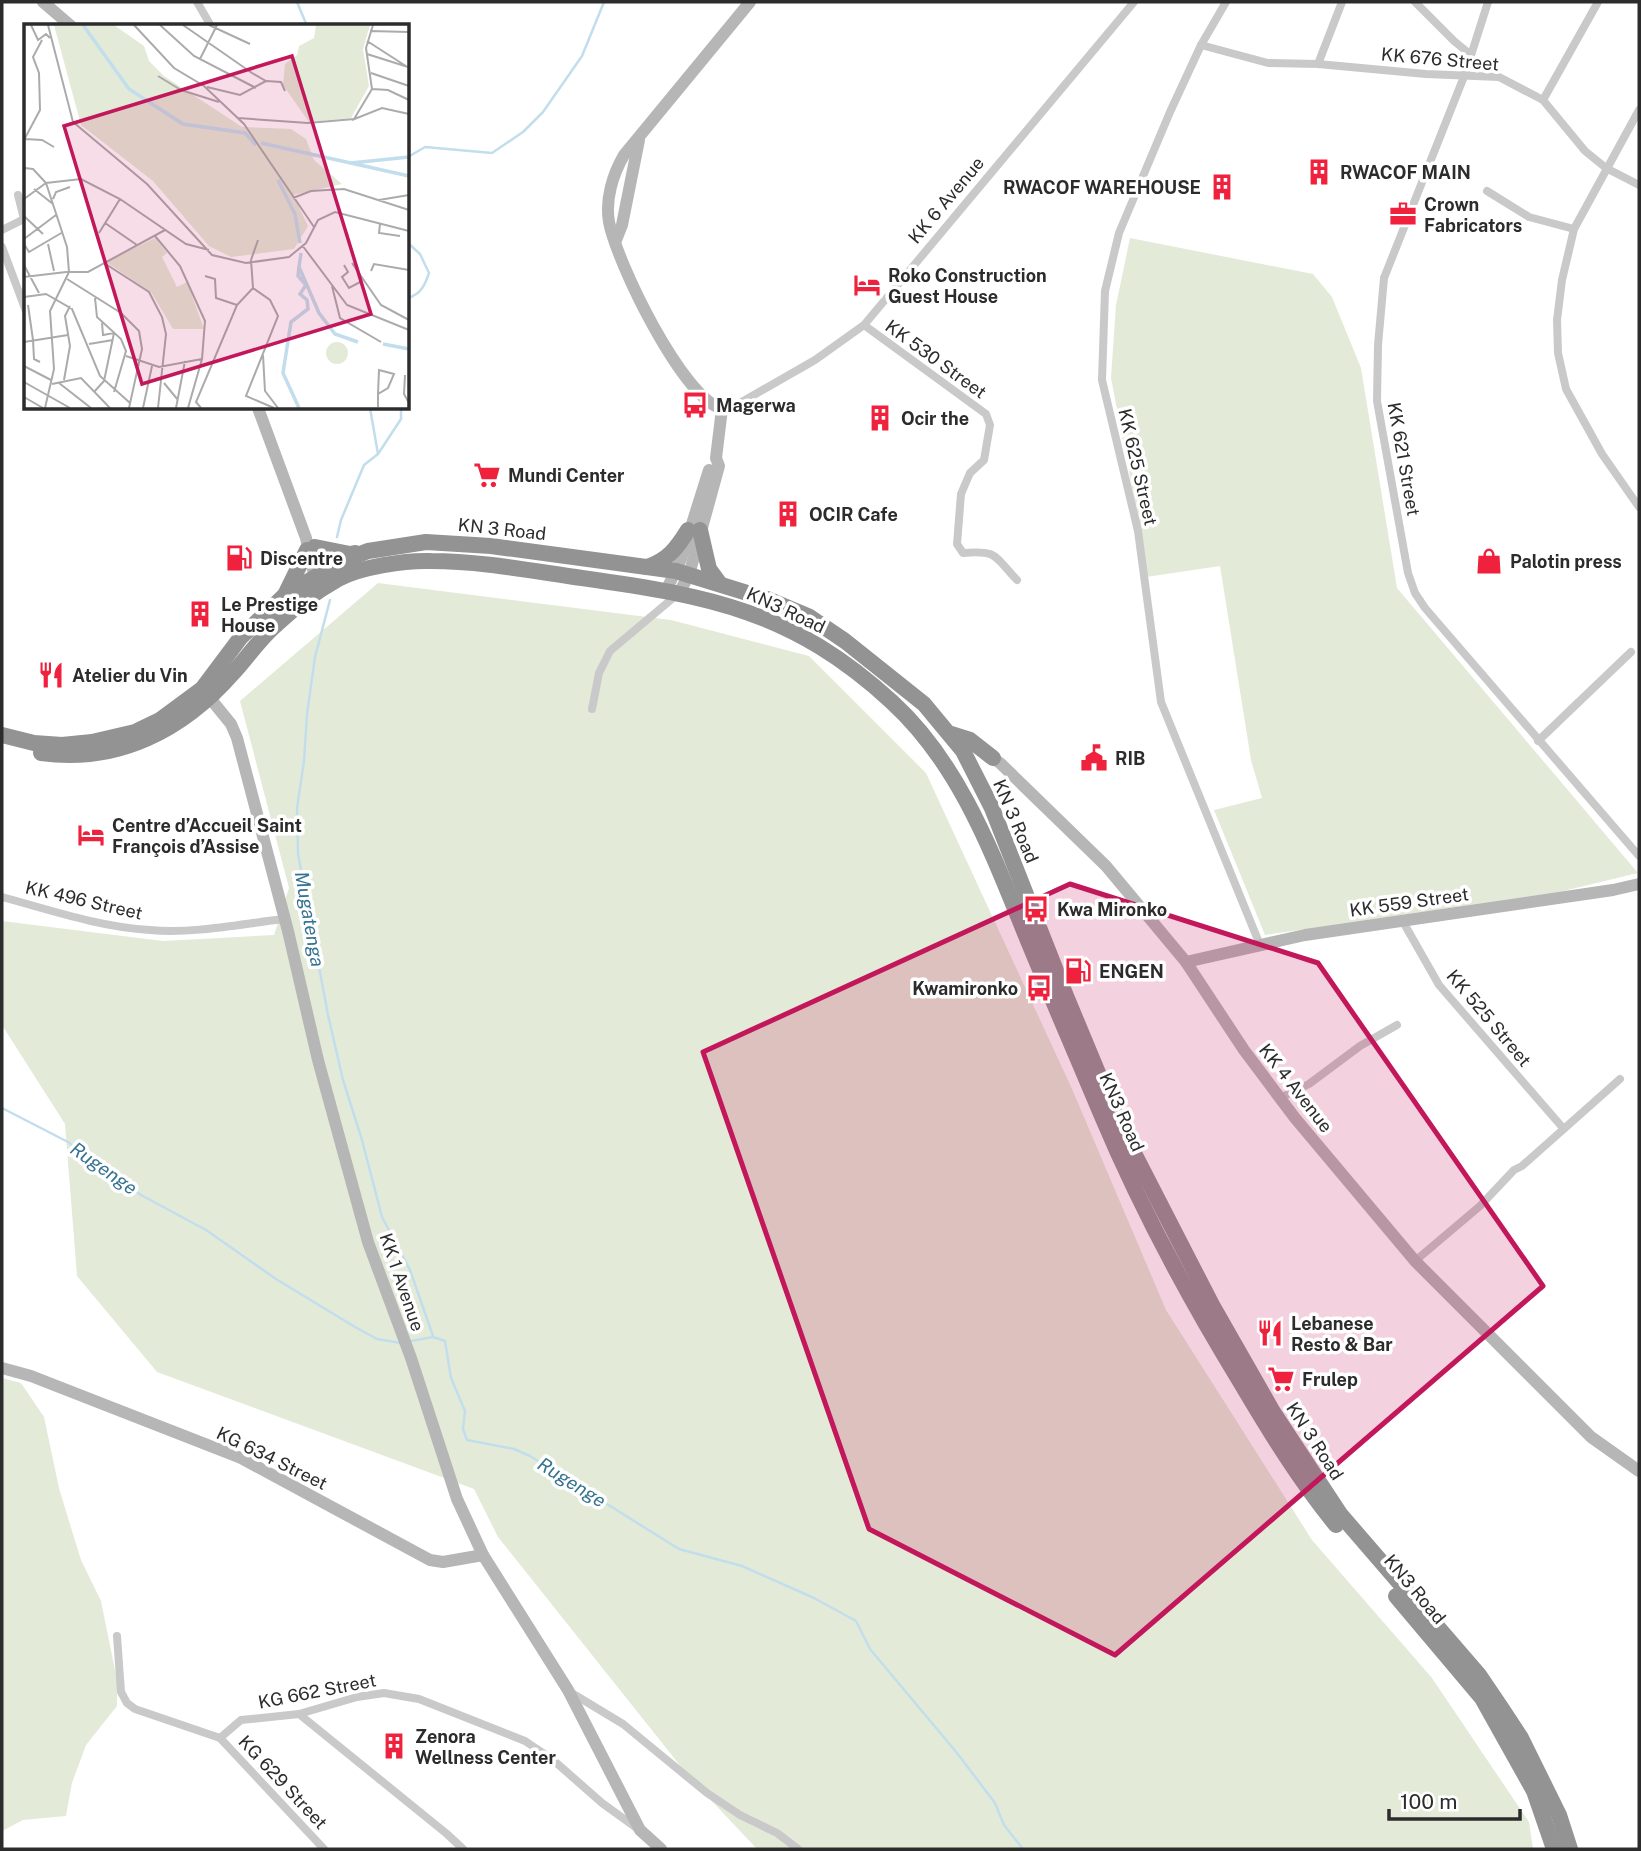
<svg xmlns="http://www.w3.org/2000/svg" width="1641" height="1851" font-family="'Public Sans',sans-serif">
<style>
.green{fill:#e3ebd8}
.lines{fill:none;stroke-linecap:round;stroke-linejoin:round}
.stream{stroke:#c2deec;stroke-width:2.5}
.street{stroke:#c9c9c9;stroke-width:8}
.secondary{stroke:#b6b6b6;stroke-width:12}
.highway{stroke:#939393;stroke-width:16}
.marked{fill:#c2185b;fill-opacity:0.2;stroke:#c2185b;stroke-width:5;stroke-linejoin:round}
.labels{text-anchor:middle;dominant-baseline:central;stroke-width:7;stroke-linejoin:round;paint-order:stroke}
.street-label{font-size:18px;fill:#2c2c2c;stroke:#fff}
.poi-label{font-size:18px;font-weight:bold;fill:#2c2c2c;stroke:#fff;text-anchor:start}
.water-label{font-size:19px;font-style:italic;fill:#367392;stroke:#fff}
.inset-river{fill:none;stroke:#c2deec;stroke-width:3.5}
.inset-road{fill:none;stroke:#ababab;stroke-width:2}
.view{fill:#c2185b;fill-opacity:0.15;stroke:#c2185b;stroke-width:3.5}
.inset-edge{fill:none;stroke:#2c2c2c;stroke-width:3.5}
</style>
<rect width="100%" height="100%" fill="#fff"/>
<!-- green -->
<g class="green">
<path d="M1130 238 1313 274 1332 297 1361 368 1397 588 1638 873 1559 892 1265 935 1214 810 1262 798 1251 760 1220 566 1146 577 1139 524 1111 378 1116 305Z"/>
<path d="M378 583 671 620 809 656 926 773 1072 1089 1166 1310 1312 1540 1432 1678 1529 1822 1533 1849H757L690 1778 498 1537 474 1489 157 1372 77 1276 65 1124 2 1025V921L163 941 274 935 289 888 240 701Z"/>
<path d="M2 1378 21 1383 44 1417 59 1488 68 1518 81 1560 101 1601 117 1680V1706L86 1745 72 1783 66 1816 23 1820 2 1831Z"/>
</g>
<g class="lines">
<!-- stream -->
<g class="stream">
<path d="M297 2 307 26"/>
<path d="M408 157 425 147 492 153 523 132 543 112 582 56 604 2"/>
<path d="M408 243 420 254 429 273C425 285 421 294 408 298"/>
<path d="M378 454 401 419V408"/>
<path d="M337 537 341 520 364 465 378 454 370 408"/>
<path d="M330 600 315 657 307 714 304 761 297 808 298 854 328 1015 343 1080 362 1140 382 1217 410 1270 433 1336"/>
<path d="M2 1108 68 1142 141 1195 206 1230 276 1279 355 1327 377 1339 401 1343"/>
<path d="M411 1341 433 1337 445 1341 451 1378 465 1411 463 1429 467 1440 514 1449 530 1456 679 1549 742 1566 814 1598 856 1621 870 1649 957 1753 995 1803 1004 1825 1023 1849"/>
</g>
<!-- street -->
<g class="street">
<path d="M197 2 211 26"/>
<path d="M1226 2 1201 45 1170 112 1119 233 1105 291 1102 380 1138 531 1161 702 1260 945"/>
<path d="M1415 2 1454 41 1471 55"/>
<path d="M1488 2 1465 74 1384 278 1378 345 1377 401 1408 573 1415 593 1425 608 1639 856"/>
<path d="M1201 45 1268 63 1318 64 1426 74 1499 77 1543 100 1585 151 1606 168 1639 185"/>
<path d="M1318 64 1342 2"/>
<path d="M1543 100 1598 2"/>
<path d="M1639 110 1574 229 1562 280 1557 320 1558 353 1566 389 1602 454 1639 507"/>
<path d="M1487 191 1529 217 1574 229"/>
<path d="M18 195 24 219"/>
<path d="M2 230 26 218"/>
<path d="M2 247 26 311"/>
<path d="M864 325 986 414 990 425 984 460 970 473 961 494 957 544 963 553C998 550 994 556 1017 580"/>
<path d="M722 409 733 407 815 360 864 325 1134 2"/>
<path d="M592 709 599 673 610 651 679 593"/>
<path d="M1538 741 1631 652"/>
<path d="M2 897C50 910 100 927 150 930 194 934 240 924 284 919"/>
<path d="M1402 920 1439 985 1563 1128"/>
<path d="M1280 1098 1309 1084 1360 1046 1397 1025"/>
<path d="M1415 1261 1480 1206 1514 1170 1522 1166 1620 1079"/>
<path d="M117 1636 121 1692 127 1703 135 1709 220 1738 324 1849"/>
<path d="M570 1692 623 1724 707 1793 740 1815 777 1833 798 1849"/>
<path d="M299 1714 447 1834 463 1849"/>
<path d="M220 1738 241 1720 299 1714 357 1697 384 1693 419 1699 525 1741 552 1759 602 1803 638 1829"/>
</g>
<!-- secondary -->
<g class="secondary">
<path d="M43 2 71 26"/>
<path d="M616 240 622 225 639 140"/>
<path d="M258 408 306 538 316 583"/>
<path d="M666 591 681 559 709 470"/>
<path d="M679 593 689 575 719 466 716 458 722 409C682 397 617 263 609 222 605 199 613 174 624 155L750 2"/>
<path d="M205 692 231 724 237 738 288 931 318 1060 368 1242 411 1358 457 1499 483 1555 568 1690 640 1830 661 1849"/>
<path d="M987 755 1000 763 1106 866 1186 962 1244 1050 1295 1118 1415 1261 1591 1437 1639 1471"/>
<path d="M1186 962 1305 935 1613 890 1639 884"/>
<path d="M2 1368 31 1376 241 1458 430 1560 443 1562 483 1555"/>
</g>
<!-- highway -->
<g class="highway">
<path d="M700 530 709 569 720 584"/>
<path d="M315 547 350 554 355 553"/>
<path d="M647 567C668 560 677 548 688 530"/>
<path d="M285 595 307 550"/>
<path d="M951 734 970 740 993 758"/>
<path d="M2 735 34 743 62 745 92 742 135 732 160 720 202 689 241 637 285 595 342 561 368 551 426 542 491 546 676 571 770 600 808 616 845 641 924 704 963 751 992 808 1066 996 1121 1128 1212 1305 1273 1412 1340 1514 1479 1675 1502 1709 1521 1738 1559 1815 1570 1849"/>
<path d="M41 753C118 764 183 730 233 673 248 657 260 638 277 624 295 607 317 591 338 579 360 567 406 560 431 561 481 561 532 571 582 578 710 596 793 611 892 702 963 767 995 861 1031 948 1054 1004 1078 1059 1101 1114 1140 1207 1189 1298 1241 1383 1270 1432 1300 1481 1336 1525"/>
<path d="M1396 1596 1482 1698 1534 1791 1554 1849"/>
</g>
</g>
<!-- marked area -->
<path class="marked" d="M1070 884 1318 963 1543 1286 1115 1655 869 1529 703 1052Z"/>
<!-- icons -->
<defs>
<g id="building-bare" transform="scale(2.1)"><path d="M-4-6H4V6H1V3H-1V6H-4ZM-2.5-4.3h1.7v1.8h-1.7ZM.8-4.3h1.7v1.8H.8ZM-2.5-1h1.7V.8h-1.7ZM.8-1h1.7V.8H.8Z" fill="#ef213c" stroke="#fff" stroke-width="2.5" paint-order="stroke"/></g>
<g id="office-bare" transform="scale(2.1)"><path d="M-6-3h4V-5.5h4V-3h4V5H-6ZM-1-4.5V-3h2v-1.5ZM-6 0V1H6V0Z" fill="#ef213c" stroke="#fff" stroke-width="2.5" paint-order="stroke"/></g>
<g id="hotel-bare" transform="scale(2.1)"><path d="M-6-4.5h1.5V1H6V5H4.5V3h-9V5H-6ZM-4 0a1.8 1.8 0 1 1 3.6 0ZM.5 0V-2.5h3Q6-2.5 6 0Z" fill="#ef213c" stroke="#fff" stroke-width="2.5" paint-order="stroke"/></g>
<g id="bus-bare" transform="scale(2.1)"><path d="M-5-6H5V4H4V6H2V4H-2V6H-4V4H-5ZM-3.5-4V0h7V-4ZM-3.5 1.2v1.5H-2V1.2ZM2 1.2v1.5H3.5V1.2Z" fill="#ef213c" stroke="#fff" stroke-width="2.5" paint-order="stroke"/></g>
<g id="supermarket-bare" transform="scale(2.1)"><path d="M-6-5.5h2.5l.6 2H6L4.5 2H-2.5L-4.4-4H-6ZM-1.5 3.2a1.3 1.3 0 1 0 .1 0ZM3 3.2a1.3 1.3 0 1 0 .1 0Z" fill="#ef213c" stroke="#fff" stroke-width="2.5" paint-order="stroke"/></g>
<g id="fuel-bare" transform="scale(2.1)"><path d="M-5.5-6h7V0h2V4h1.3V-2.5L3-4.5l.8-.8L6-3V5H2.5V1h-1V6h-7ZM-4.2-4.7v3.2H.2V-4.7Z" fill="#ef213c" stroke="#fff" stroke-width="2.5" paint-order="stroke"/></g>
<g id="shop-bare" transform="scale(2.1)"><path d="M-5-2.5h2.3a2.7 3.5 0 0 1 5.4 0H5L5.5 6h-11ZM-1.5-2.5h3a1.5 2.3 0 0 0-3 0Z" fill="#ef213c" stroke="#fff" stroke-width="2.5" paint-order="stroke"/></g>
<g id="restaurant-bare" transform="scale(2.1)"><path d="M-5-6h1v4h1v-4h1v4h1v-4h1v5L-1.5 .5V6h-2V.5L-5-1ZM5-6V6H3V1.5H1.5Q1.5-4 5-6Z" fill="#ef213c" stroke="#fff" stroke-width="2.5" paint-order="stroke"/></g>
<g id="civic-bare" transform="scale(2.1)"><path d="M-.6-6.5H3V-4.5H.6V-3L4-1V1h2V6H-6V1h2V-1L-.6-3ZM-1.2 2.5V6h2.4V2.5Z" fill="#ef213c" stroke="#fff" stroke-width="2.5" paint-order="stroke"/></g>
</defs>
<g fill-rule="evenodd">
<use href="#building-bare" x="1319" y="172"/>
<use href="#building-bare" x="1222" y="187"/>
<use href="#office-bare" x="1403" y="214"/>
<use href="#hotel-bare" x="867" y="285"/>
<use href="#bus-bare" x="695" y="405"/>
<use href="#building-bare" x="880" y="418"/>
<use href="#supermarket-bare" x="487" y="475"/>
<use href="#building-bare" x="788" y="514"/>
<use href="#fuel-bare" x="239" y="558"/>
<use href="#shop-bare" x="1489" y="561"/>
<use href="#building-bare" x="200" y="614"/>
<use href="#restaurant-bare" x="51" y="675"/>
<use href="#civic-bare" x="1094" y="758"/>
<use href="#hotel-bare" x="91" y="835"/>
<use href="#bus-bare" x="1036" y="909"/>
<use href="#fuel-bare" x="1078" y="971"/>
<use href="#bus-bare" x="1039" y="988"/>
<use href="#restaurant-bare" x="1270" y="1333"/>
<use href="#supermarket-bare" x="1281" y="1379"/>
<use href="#building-bare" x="394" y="1746"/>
</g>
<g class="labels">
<!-- street labels -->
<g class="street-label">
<text transform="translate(1440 59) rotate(5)">KK 676 Street</text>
<text transform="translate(946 200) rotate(-50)">KK 6 Avenue</text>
<text transform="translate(936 359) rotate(36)">KK 530 Street</text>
<text transform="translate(1404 459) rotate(80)">KK 621 Street</text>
<text transform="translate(1138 467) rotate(77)">KK 625 Street</text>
<text transform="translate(502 529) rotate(6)">KN 3 Road</text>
<text transform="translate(786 610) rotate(25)">KN3 Road</text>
<text transform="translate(1016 821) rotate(67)">KN 3 Road</text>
<text transform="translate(84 900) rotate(13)">KK 496 Street</text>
<text transform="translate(1409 902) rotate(-8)">KK 559 Street</text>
<text transform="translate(1489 1018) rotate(50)">KK 525 Street</text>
<text transform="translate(1296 1088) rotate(52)">KK 4 Avenue</text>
<text transform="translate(1122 1112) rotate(66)">KN3 Road</text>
<text transform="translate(402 1282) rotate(71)">KK 1 Avenue</text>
<text transform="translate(1315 1441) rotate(57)">KN 3 Road</text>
<text transform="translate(272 1458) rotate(26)">KG 634 Street</text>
<text transform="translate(1415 1589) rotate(50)">KN3 Road</text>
<text transform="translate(317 1691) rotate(-11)">KG 662 Street</text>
<text transform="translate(283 1782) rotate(47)">KG 629 Street</text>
</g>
<!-- poi labels -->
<g class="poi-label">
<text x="1340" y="172">RWACOF MAIN</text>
<text x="1201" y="187" text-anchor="end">RWACOF WAREHOUSE</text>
<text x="1424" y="204">Crown<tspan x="1424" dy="21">Fabricators</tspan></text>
<text x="888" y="275">Roko Construction<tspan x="888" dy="21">Guest House</tspan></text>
<text x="716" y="405">Magerwa</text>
<text x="901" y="418">Ocir the</text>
<text x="508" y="475">Mundi Center</text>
<text x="809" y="514">OCIR Cafe</text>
<text x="260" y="558">Discentre</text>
<text x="1510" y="561">Palotin press</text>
<text x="221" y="604">Le Prestige<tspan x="221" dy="21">House</tspan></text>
<text x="72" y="675">Atelier du Vin</text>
<text x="1115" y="758">RIB</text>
<text x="112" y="825">Centre d’Accueil Saint<tspan x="112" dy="21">François d’Assise</tspan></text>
<text x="1057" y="909">Kwa Mironko</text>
<text x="1099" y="971">ENGEN</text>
<text x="1018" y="988" text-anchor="end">Kwamironko</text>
<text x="1291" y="1323">Lebanese<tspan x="1291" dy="21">Resto &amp; Bar</tspan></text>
<text x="1302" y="1379">Frulep</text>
<text x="415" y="1736">Zenora<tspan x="415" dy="21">Wellness Center</tspan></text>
</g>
<!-- water labels -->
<g class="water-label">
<text transform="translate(310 919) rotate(80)">Mugatenga</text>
<text transform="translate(104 1168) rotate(35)">Rugenge</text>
<text transform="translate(572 1482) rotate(32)">Rugenge</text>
</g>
</g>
<!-- overview -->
<g transform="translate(24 24)">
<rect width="385" height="385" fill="#fff"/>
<path d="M30 1H90L120 22 125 37 140 52 218 103 267 105 282 115 290 136 318 160 269 171 284 202 270 225 207 233 185 222 129 157 57 101ZM292 1H346L339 25 345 62 327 94 285 98 259 61 261 40 273 31 275 22 290 14ZM131 214 143 229 138 233 153 263 163 258 180 305H149L127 268 82 238ZM302 329a11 11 0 1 1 22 0a11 11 0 1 1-22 0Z" fill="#e3ebd8"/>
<path class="inset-river" d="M59 1 105 65 159 100 221 109 232 121M237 119 385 152M327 139 385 133M254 156 271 190 276 219M277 229 275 243 295 289 311 310 334 318M359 320 385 325M275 384 259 349 267 298 284 285 283 276 276 270 282 261 274 252 275 243"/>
<path class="inset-road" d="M7 1 14 16 22 10 26 14M24 1 49 98 123 160 188 231 222 239 265 233 282 219 294 196 311 188 385 207M110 1 150 44 180 62 220 100 290 203M136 1 170 32 232 64M159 1 228 49 242 57 257 58 261 67M185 1 226 20M346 7 385 8M343 17 385 44M343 30 384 43M176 35 193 1M347 49 385 62M134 52 157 66 195 78M183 63 216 71 242 57M348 65 364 66 385 76M214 94 284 99 330 95 348 65 342 24 349 1M328 96 358 84 385 90M1 115 18 116 30 123M0 116 16 86 15 49 9 33 18 16M0 144 9 145 22 159M10 165 29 180M269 174 287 167 320 165 385 186M0 175 22 159 57 155 96 175 162 220 185 226M29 175 32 168 46 163M355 176 385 171M0 192 19 210M81 199 113 221M356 200 355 209 376 212M75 209 96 175M131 212 156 242 181 297 178 335 164 384M0 215 32 191M0 220 5 228 39 208M24 220 30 247M278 221 323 281 385 306M227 236 234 216M227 236 229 264 246 276 254 292 222 372 250 384M80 239 125 268 138 293 142 310 134 384M328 239 357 281 385 296M0 241 15 269M320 241 324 248 318 253 325 264 338 257M347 247 350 240 385 246M42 248H64L141 206M181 252 191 255 192 274 213 281M0 253 42 248M43 255 97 289 115 307 118 325 105 384M308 262 316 294 357 318M0 273 22 270 48 285 76 352 106 379M71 274 73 293 97 315 102 327 90 368M4 281 9 316M9 316 10 335 16 338M0 318 44 311M0 318V343M65 320 89 316M239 331 241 367 254 384M102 332 135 343 178 335M0 342 27 356M381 351 380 370 385 379M40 356 46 322 41 292 46 282M0 358 46 384M35 359 67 384M140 359 154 376M28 360 57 354 86 384M70 368 80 357 90 309 79 311 78 299M354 370 355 346 370 350 364 364 354 370V383M0 373 19 384M21 384 30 345 26 287 45 248 43 223 22 159M119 384 128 342M152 384 161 337M177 384 172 378 213 281 229 264"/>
<path class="view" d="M268 32 347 290 118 360 40 102Z"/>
<rect width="385" height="385" class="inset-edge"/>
</g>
<!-- border -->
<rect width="1641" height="1851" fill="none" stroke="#2c2c2c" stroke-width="7"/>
<!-- scale -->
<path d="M1389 1809v10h131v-10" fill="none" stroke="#2c2c2c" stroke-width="3.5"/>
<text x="1400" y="1809" font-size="21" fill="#2c2c2c" stroke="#ffffff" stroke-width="5" paint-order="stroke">100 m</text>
</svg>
